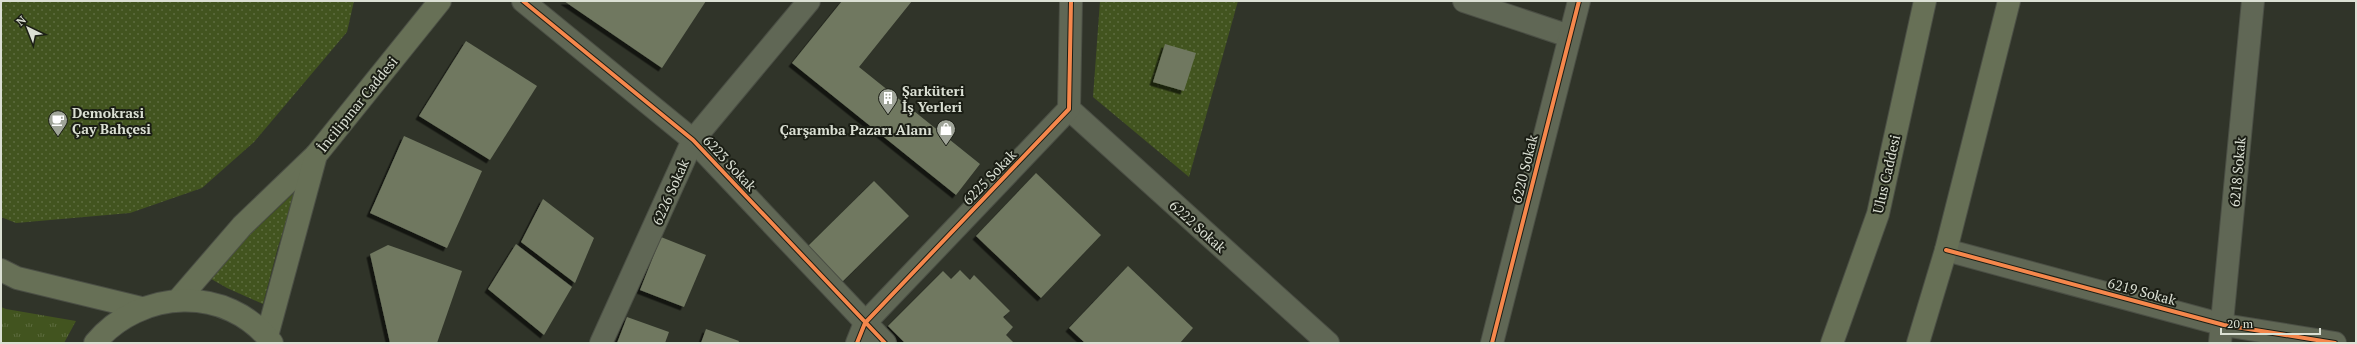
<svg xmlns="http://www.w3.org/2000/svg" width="2357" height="344" font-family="'PT Serif',serif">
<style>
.grass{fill:url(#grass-tufts)}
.park{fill:url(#park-dots)}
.building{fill:#707861;filter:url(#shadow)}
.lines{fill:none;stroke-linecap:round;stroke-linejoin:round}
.minor-casing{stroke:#4b4f45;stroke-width:24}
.major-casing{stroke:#4b4f45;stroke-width:24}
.minor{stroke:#606755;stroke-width:22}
.major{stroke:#677056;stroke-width:22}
.cycleway-casing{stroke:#1b1e15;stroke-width:6}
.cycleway{stroke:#f5874c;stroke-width:4}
.labels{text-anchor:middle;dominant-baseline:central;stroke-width:4;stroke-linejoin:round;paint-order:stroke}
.poi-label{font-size:14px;font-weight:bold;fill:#dbe0d4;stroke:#1b1e15;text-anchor:start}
.street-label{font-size:14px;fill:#dbe0d4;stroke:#1b1e15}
</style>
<defs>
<pattern id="grass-tufts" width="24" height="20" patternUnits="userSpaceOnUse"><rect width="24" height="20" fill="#42541f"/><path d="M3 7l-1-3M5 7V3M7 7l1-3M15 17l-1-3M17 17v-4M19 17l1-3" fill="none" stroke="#5d6c3f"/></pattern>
<pattern id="park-dots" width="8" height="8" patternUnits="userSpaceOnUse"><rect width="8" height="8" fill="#42541f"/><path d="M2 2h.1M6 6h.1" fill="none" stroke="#5d6c3f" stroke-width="1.8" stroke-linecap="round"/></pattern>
<filter id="shadow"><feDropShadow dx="-3.5" dy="3.5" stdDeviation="0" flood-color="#0009"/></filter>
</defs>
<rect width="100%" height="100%" fill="#303429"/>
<!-- grass -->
<path class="grass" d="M1 307 6 309 76 321 64 343H1Z"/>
<!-- park -->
<g class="park">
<path d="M1 1H354L347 32 254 142 202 188 130 213 16 223 1 217Z"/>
<path d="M1100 1H1238L1189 177 1093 97Z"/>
<path d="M297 190 278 247 263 304 227 288 206 276Z"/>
</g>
<!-- building -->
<g class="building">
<path d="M564 1H706L662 68Z"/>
<path d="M842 1H912L859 67 980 164 956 195 792 63Z"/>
<path d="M466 41 537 86 490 160 419 116Z"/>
<path d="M1165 44 1196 53 1184 91 1153 82Z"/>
<path d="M404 136 482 171 447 248 370 213Z"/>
<path d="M1036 173 1101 235 1041 298 976 236Z"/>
<path d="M874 181 909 216 840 284 805 249Z"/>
<path d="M543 199 594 238 575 283 521 242Z"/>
<path d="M661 237 706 255 684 307 640 290Z"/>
<path d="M516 244 572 287 544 335 488 289Z"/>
<path d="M388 245 462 271 437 343H390L370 254Z"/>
<path d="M1128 266 1193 328 1180 343H1085L1069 328Z"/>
<path d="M960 270 970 280 974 275 1010 311 1003 317 1013 327 1006 335 1014 343H905L888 326 943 271 951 279Z"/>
<path d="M627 317 669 332 665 343H617Z"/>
<path d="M706 329 739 341 738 343H701Z"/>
</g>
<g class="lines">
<!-- minor casing -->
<g class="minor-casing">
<g id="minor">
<path d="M523 1 693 140 885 343"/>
<path d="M1464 1 1569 36"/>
<path d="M1069 109 1328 343"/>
<path d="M1946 250 2224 325 2335 343"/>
<path d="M601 343 693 140 809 1"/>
<path d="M857 343 865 323 1069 109 1071 1"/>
<path d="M1492 343 1579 1"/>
<path d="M2220 343 2253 1"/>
</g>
</g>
<!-- major casing -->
<g class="major-casing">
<g id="major">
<path d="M1 270 17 278 141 308"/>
<path d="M178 300 242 226 316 155"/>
<path d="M267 336 316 155 440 1"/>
<path d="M95 343C140 289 227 284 272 343"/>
<path d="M1832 343 1878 214 1925 1"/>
<path d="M1918 343 1946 250 2009 1"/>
</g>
</g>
<!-- minor -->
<use href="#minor" class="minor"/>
<!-- major -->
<use href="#major" class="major"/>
<!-- cycleway casing -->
<g class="cycleway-casing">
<g id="cycleway">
<path d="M523 1 693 140 885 343"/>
<path d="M1946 250 2224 325 2335 343"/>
<path d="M857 343 865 323 1069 109 1071 1"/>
<path d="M1492 343 1579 1"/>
</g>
</g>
<!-- cycleway -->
<use href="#cycleway" class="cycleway"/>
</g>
<!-- icons -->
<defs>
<g id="building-pin" transform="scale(1)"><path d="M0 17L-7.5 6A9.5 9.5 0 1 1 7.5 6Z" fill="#9fa498" stroke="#1b1e15"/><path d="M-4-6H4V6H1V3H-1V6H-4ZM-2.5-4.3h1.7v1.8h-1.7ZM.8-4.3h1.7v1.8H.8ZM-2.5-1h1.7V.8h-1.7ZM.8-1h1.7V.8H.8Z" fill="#fff"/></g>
<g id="cafe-pin" transform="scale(1)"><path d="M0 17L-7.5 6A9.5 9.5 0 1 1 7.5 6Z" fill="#9fa498" stroke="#1b1e15"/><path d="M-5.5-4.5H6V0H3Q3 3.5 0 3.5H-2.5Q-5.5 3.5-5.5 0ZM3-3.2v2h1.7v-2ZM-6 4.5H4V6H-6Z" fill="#fff"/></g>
<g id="shop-pin" transform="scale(1)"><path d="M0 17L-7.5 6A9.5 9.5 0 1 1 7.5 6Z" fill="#9fa498" stroke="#1b1e15"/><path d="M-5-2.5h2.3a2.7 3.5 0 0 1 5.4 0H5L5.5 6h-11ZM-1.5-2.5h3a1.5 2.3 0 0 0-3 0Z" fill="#fff"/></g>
</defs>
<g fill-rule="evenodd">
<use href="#building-pin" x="888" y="98"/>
<use href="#cafe-pin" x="58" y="120"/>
<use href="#shop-pin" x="946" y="129"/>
</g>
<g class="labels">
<!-- poi labels -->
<g class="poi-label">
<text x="902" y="90">Şarküteri<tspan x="902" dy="16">İş Yerleri</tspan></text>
<text x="72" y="112">Demokrasi<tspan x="72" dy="16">Çay Bahçesi</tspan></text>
<text x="932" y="129" text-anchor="end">Çarşamba Pazarı Alanı</text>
</g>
<!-- street labels -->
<g class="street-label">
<text transform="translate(357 104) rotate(-51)">İncilipınar Caddesi</text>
<text transform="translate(730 163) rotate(47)">6223 Sokak</text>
<text transform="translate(1524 169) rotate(-76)">6220 Sokak</text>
<text transform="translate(2237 172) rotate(-85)">6218 Sokak</text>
<text transform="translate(1886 174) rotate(-77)">Ulus Caddesi</text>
<text transform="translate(989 177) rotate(-46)">6225 Sokak</text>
<text transform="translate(670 192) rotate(-66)">6226 Sokak</text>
<text transform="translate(1198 226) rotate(42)">6222 Sokak</text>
<text transform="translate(2142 291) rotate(15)">6219 Sokak</text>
</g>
</g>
<!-- border -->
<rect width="2357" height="344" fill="none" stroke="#dbe0d4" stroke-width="4"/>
<!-- north arrow -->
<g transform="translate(28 28) rotate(317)" stroke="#1b1e15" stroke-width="3" paint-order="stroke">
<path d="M0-3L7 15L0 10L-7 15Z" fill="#dbe0d4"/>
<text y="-6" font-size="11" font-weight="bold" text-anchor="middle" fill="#dbe0d4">N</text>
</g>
<!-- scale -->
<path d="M2221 328v6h99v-6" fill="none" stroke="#dbe0d4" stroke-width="2"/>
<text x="2227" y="328" font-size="12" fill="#dbe0d4" stroke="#1b1e15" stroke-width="3" paint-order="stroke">20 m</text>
</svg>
